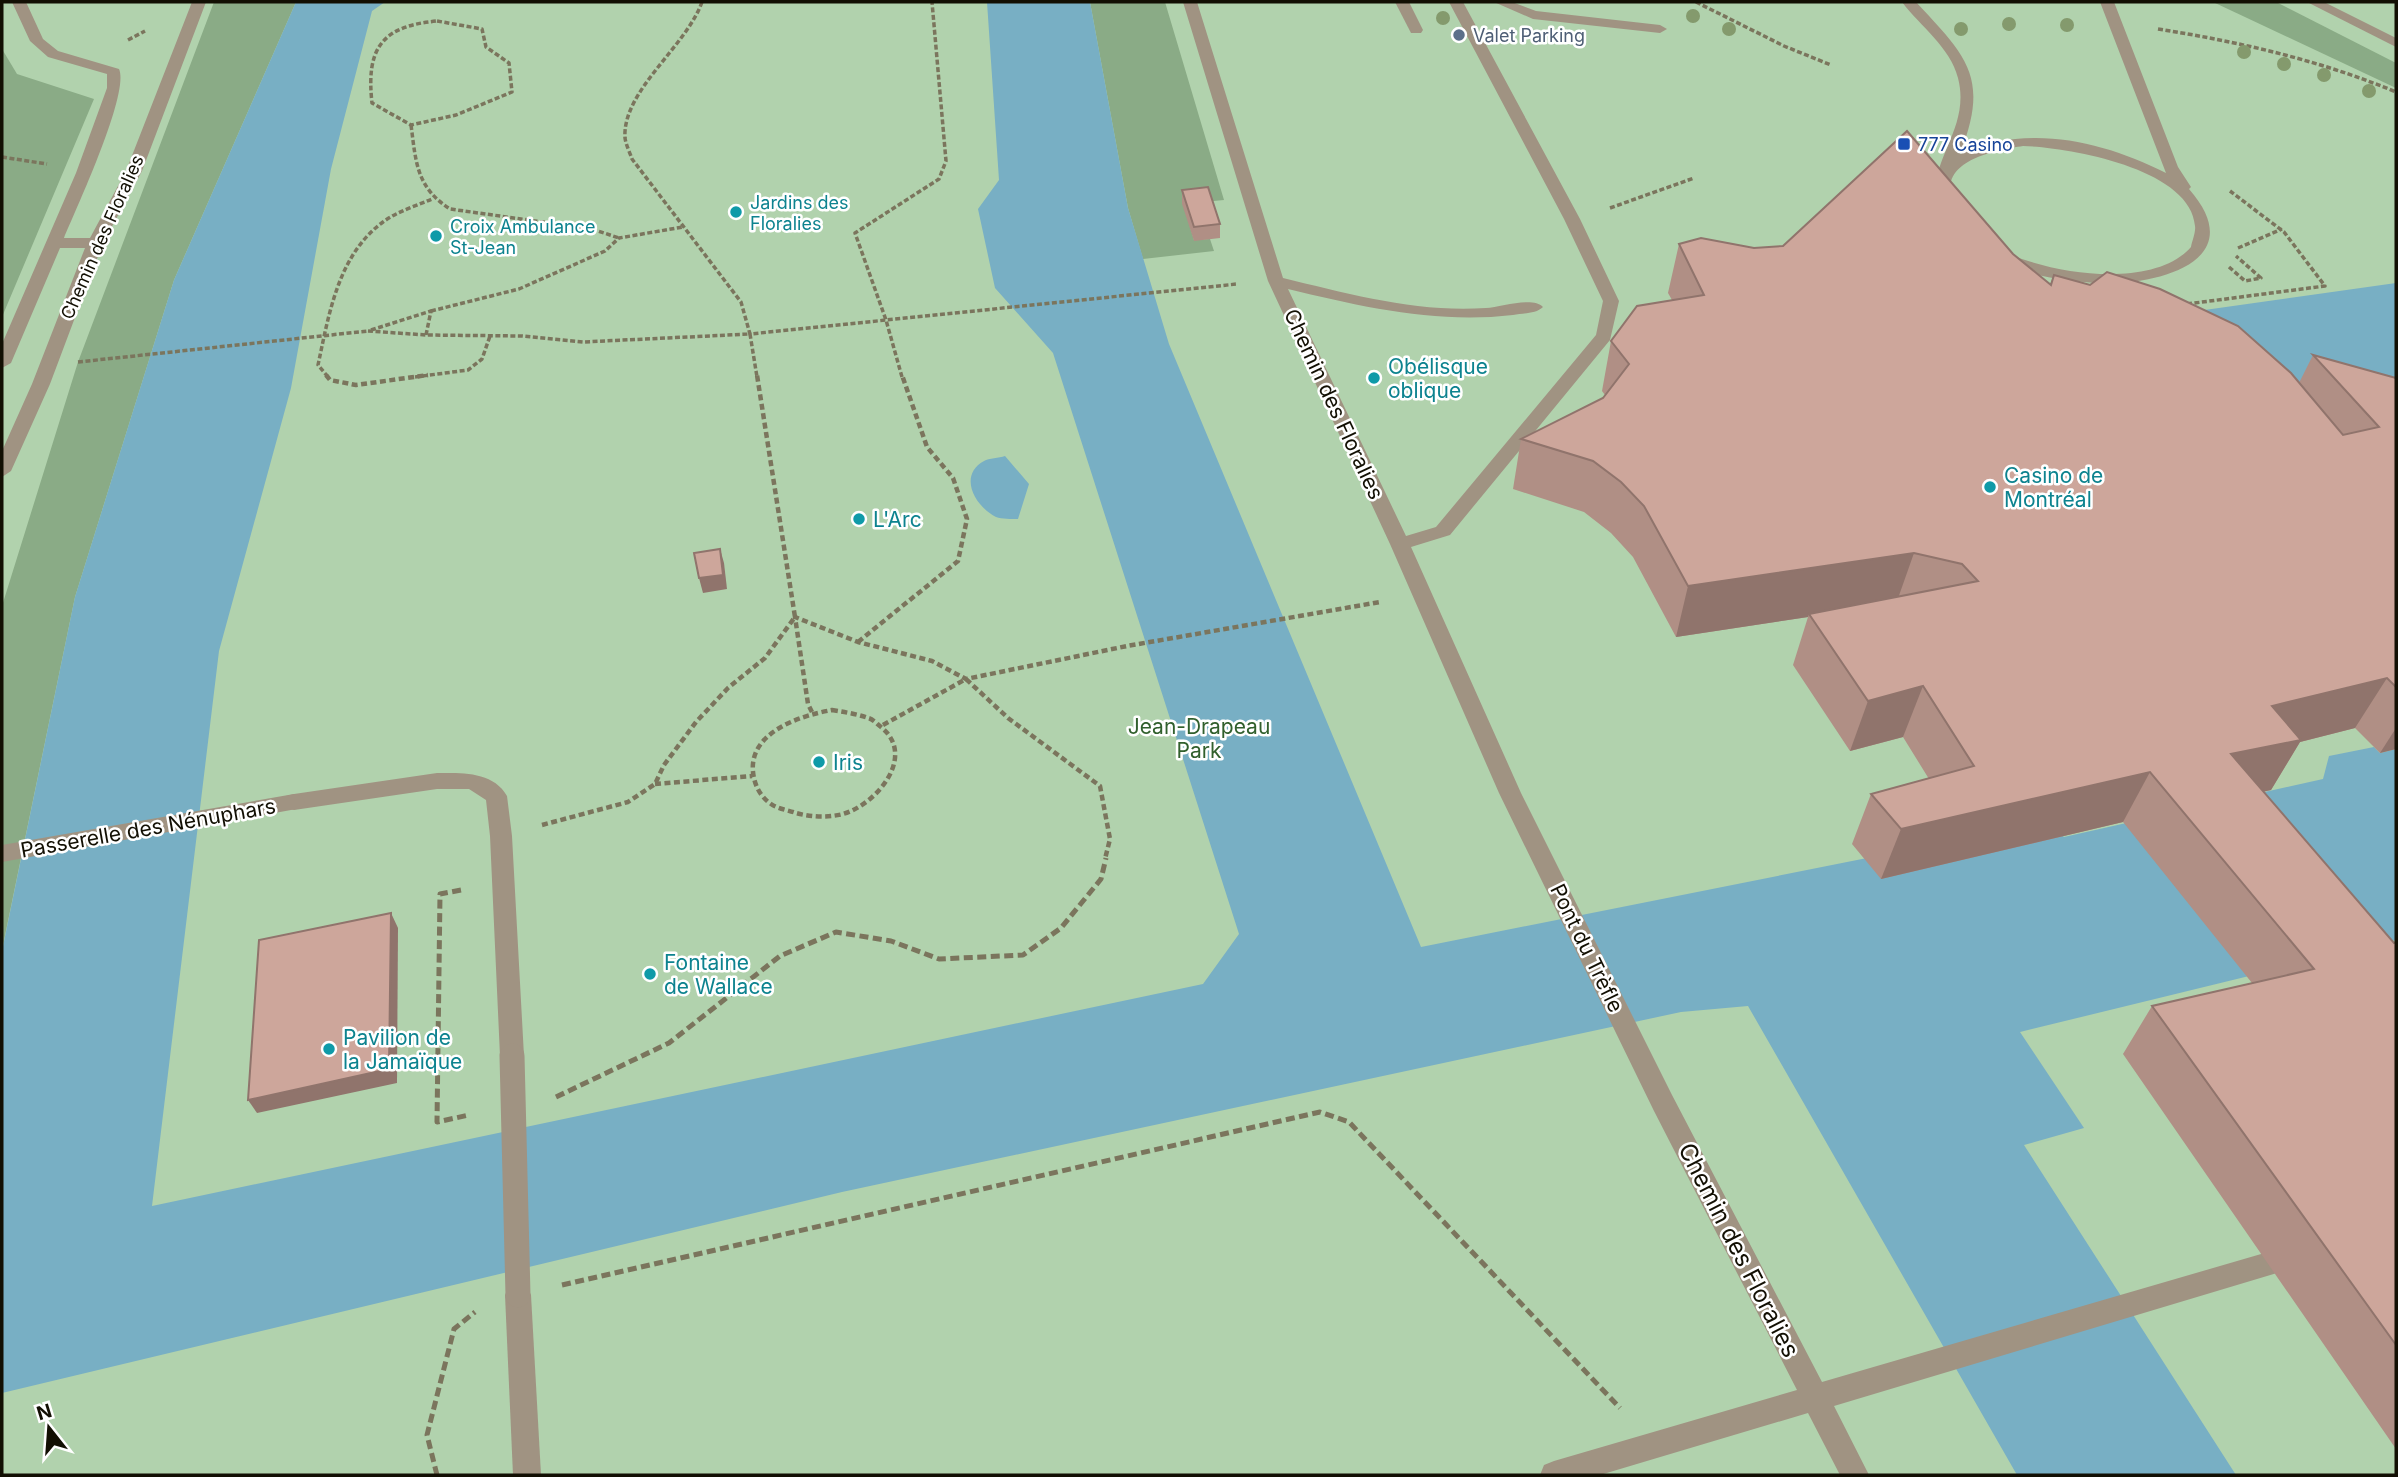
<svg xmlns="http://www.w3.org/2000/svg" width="2398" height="1477" font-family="Inter,sans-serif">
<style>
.green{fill:#b1d2ad}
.forest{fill:#8aab86}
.water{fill:#78afc4}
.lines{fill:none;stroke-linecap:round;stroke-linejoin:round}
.path-far2{stroke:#7b755d;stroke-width:3.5;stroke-dasharray:5 2.5;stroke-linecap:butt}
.path-far1{stroke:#7b755d;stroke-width:4.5;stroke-dasharray:6 3.5;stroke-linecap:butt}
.path{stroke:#7b755d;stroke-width:5;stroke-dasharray:9 4.5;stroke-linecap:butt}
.lane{fill:#a09382;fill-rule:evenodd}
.street{fill:#a09382;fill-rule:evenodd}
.path-bridge{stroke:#7b755d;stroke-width:3.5;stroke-dasharray:5 2.5;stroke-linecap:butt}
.lane-bridge{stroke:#a09382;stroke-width:25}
.tree{fill:#849a6d}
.wall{fill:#b08f85}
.shaded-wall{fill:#90746c}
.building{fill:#cda69b;stroke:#90746c;stroke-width:2}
.service-dot{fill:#5c6f8a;stroke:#fff;stroke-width:2.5}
.transit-dot{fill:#1a4fb4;stroke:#fff;stroke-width:2.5}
.culture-dot{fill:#0f9aa8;stroke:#fff;stroke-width:2.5}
.labels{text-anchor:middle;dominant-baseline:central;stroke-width:5;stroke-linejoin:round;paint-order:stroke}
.far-service-label{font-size:18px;fill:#4e5e75;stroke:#fff;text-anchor:start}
.far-transit-label{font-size:18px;fill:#164399;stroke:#fff;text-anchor:start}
.far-culture-label{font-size:18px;fill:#0d838f;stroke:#fff;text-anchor:start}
.far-street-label{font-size:18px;fill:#120f03;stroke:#fff}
.culture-label{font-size:21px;fill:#0d838f;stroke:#fff;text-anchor:start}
.street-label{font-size:21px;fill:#120f03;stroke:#fff}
.park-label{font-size:21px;fill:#31602d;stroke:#fff}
.near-street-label{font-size:24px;fill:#120f03;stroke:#fff}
</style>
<rect width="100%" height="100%" fill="#e9e0bc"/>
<!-- green -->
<rect class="green" x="2" y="2" width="2394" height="1473"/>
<!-- forest -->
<g class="forest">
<path d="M214 2H296L174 280 75 597 2 950V606L78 362Z"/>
<path d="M1090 2H1165L1224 200 1183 204 1194 240 1210 239 1214 251 1143 259 1128 208Z"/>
<path d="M2213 2H2276L2396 63V88Z"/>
<path d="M2 49 17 74 94 99 2 317Z"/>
</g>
<!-- water -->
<g class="water">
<path d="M296 2H385L372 11 331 169 291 388 219 651 152 1206 1203 984 1239 934 1053 353 995 288 978 209 999 180 987 2H1090L1128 208 1169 344 1421 947 2048 822 2064 837 2323 779 2329 756 2374 747 2380 753 2396 749V940L2020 1032 2084 1128 2024 1145 2236 1475H2017L1748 1006 1681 1012 842 1192 2 1393V951L75 597 174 280Z"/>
<path d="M2396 283V435L2098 325Z"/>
<path d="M1005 456 1029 484 1018 519C1011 519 1002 519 996 517 976 507 957 476 984 461 989 458 999 458 1005 456Z"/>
</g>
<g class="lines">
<!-- path-far2 -->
<g class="path-far2">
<path d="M702 2C686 47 622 91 625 138 626 145 630 153 632 159L741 302 750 334 1237 284"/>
<path d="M1696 2 1784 46 1831 65"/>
<path d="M437 21 482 29 486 47 509 63 512 92 456 115 411 125 372 103C366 49 381 26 437 21Z"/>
<path d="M2158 29C2240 42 2319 60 2396 92"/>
<path d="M128 40 145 31"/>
<path d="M411 125C416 162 416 187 450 209L592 229 619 238"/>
<path d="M2 157 47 164"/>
<path d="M1610 208 1694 178"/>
<path d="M2238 248 2282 229"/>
<path d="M2229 267 2245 281 2261 278 2236 256"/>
<path d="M2187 304 2325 286 2284 232 2230 191"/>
<path d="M431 311 519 289 605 251 619 238 683 227"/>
<path d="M371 330 431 311 426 335"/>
<path d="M368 331 426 335 522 336 583 342 750 334 757 377"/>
<path d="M328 377 318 365C329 314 338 255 383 222 398 211 416 206 432 199"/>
<path d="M415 377 468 370 482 359 490 336"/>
<path d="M902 377 886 320 855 233 939 179 946 161 932 2"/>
</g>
<!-- path-far1 -->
<g class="path-far1">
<path d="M326 375 330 380 356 385 428 375"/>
<path d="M858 642 958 561 967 519 953 478 927 447 902 375"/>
<path d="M832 710C844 712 857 714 868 718 873 719 877 724 881 727 917 756 877 804 843 814 827 818 811 817 796 813 788 810 778 809 771 804 762 798 756 788 754 778 744 734 798 716 832 710Z"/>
<path d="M812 712 808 704 795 617 858 642 932 661 966 679 1127 646 1380 602"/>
<path d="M883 725 966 679 1008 718 1100 786 1110 839 1105 859"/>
<path d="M655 784 752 776"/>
<path d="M542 825 628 802 655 784 664 765 696 722 728 688 765 658 795 617 757 375"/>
</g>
<!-- path -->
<g class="path">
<path d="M461 890 440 894 437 1122 469 1115"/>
<path d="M556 1097 669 1043 780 956 836 932 891 941 939 959 1023 955 1061 928 1101 879 1106 858"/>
<path d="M562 1285 1320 1112 1349 1122 1620 1408"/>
<path d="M437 1475 427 1435 454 1329 475 1312"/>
</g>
<!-- lane -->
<g class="lane">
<path d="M1183 2H1197L1283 278C1349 294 1418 313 1486 308 1501 307 1533 296 1543 307 1536 314 1523 313 1513 315 1436 324 1363 307 1288 289L1406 536 1436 527 1596 335 1603 301 1564 219 1449 2H1463L1580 219 1619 301 1610 340 1450 535 1411 547 1521 793 1672 1095 1822 1382 2268 1252 2277 1255 2281 1264 2277 1273 1834 1406 1869 1475H1840L1808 1413 1600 1475H1540L1544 1465 1554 1461 1797 1390 1654 1111 1499 793 1390 544 1268 281Z"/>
<path d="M1395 2H1409L1423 30 1421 33H1411Z"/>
<path d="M1494 2H1512L1536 11 1660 25 1667 29 1660 33 1533 19Z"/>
<path d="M437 773C461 773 493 771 507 796L512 836 524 1056 521 1063 512 1066 503 1063 500 1056 490 836 486 800 469 789H437L294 810 286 808 283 802 286 796 294 794Z"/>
<path d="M518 1283 527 1286 531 1295 541 1475H513L505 1295 509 1286Z"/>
</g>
<!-- street -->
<g class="street">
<path d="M12 2H26L43 39 58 51 119 69C130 93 76 209 64 238H90L126 171 192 2H206L142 171 103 243 50 384 11 471 2 477V451L32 384 85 248H60L11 363 2 368V344L76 173 107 88V74L48 57 30 41Z"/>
<path d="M1902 2H1916C1967 57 1990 77 1960 154 2027 123 2103 141 2166 173L2100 2H2114L2178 167 2191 187 2189 189C2253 262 2155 286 2097 283 2053 281 1996 270 1962 239 1897 179 1975 143 1958 78 1950 47 1921 27 1902 2ZM2023 146C2067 147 2191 168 2195 226 2196 232 2192 241 2191 247 2150 294 2028 272 1983 240 1970 231 1958 219 1953 203 1937 161 1992 151 2023 146Z"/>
<path d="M2307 2H2324L2396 38V47Z"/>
<path d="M294 794 302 796 305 802 302 808 2 862V845Z"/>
</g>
<!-- path-bridge -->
<path class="path-bridge" d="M78 362 368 331"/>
<!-- lane-bridge -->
<path class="lane-bridge" d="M512 1056 518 1295"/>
</g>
<!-- trees -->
<g class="tree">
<circle cx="1693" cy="16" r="7"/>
<circle cx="1443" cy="18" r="7"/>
<circle cx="2009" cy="24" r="7"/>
<circle cx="2067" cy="25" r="7"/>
<circle cx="1729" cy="29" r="7"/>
<circle cx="1961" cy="29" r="7"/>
<circle cx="2244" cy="52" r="7"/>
<circle cx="2284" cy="64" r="7"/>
<circle cx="2324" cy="75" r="7"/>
<circle cx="2369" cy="91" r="7"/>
</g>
<!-- wall -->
<g class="wall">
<path d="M1182 190 1220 224V238L1194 241 1182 204Z"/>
<path d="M1679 244 1754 248 2013 254 2050 284 2054 275 2299 383 2313 355 2396 378V749L2380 753 2355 728 2300 742 2271 790 2263 792 2394 943 2396 942V1449L2123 1054 2152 1006 2252 983 2123 822 1881 879 1852 844 1871 794 1929 779 1903 737 1850 751 1793 665 1808 617 1676 637 1633 557 1611 533 1584 512 1513 489 1521 439 1603 398 1605 395 1602 391 1611 341 1672 300 1668 293Z"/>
</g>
<!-- shaded-wall -->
<g class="shaded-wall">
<path d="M720 549 724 563 727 589 703 593 699 578Z"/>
<path d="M1914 553 1896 604 1809 614 1808 617 1676 637 1688 586Z"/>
<path d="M2387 678 2355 728 2300 742 2271 790 2202 804 2231 754 2272 706Z"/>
<path d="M1923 686 1903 737 1850 751 1868 701Z"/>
<path d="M2396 728V749L2380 753Z"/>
<path d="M2150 772 2123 822 1881 879 1901 829Z"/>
<path d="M391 913 398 928 397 1083 257 1113 248 1100Z"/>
</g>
<!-- building -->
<g class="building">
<path d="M1907 131 2013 254 2051 285 2054 275 2090 285 2107 272 2160 289 2238 326 2291 373 2343 435 2379 427 2313 355 2396 378V687L2387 678 2272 706 2301 740 2231 754 2394 943 2396 942V1345L2152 1006 2314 969 2150 772 1901 829 1871 794 1974 766 1923 686 1868 701 1809 614 1978 581 1962 564 1914 553 1688 586 1644 506 1621 482 1593 461 1521 439 1603 398 1629 364 1611 341 1637 306 1704 295 1679 244 1701 238 1754 248 1783 246Z"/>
<path d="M1208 187 1220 224 1194 227 1182 190Z"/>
<path d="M720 549 723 575 699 578 694 553Z"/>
<path d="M391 913 389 1069 248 1100 259 940Z"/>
</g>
<!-- markers -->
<circle class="service-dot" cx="1459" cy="35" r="7"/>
<rect class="transit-dot" x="1897" y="137" width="14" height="14" rx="3.5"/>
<g class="culture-dot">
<circle cx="736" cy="212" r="7"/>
<circle cx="436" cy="236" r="7"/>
<circle cx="1374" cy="378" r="7"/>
<circle cx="1990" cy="487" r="7"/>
<circle cx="859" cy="519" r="7"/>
<circle cx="819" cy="762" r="7"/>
<circle cx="650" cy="974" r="7"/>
<circle cx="329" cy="1049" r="7"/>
</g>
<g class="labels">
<!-- far-service labels -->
<g class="far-service-label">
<text x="1473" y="35">Valet Parking</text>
</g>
<!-- far-transit labels -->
<g class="far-transit-label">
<text x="1918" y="144">777 Casino</text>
</g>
<!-- far-culture labels -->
<g class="far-culture-label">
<text x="750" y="202">Jardins des<tspan x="750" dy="21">Floralies</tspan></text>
<text x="450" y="226">Croix Ambulance<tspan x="450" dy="21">St-Jean</tspan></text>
</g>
<!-- far-street labels -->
<g class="far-street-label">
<text transform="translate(102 237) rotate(-66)">Chemin des Floralies</text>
</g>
<!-- culture labels -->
<g class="culture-label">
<text x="1388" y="366">Obélisque<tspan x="1388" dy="24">oblique</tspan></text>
<text x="2004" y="475">Casino de<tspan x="2004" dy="24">Montréal</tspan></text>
<text x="873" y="519">L'Arc</text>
<text x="833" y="762">Iris</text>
<text x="664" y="962">Fontaine<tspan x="664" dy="24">de Wallace</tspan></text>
<text x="343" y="1037">Pavilion de<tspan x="343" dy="24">la Jamaïque</tspan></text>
</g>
<!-- street labels -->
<g class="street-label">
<text transform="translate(1334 404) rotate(65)">Chemin des Floralies</text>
<text transform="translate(148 828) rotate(-10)">Passerelle des Nénuphars</text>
<text transform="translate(1587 948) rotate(64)">Pont du Trèfle</text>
</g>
<!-- park labels -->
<g class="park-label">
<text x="1199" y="726">Jean-Drapeau<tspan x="1199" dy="24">Park</tspan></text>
</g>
<!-- near-street labels -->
<g class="near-street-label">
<text transform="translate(1739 1250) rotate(63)">Chemin des Floralies</text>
</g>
</g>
<!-- border -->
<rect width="2398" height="1477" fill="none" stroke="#120f03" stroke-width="7"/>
<!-- north arrow -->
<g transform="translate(49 1428) rotate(343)" stroke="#ffffff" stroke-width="5" paint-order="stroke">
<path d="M0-5L12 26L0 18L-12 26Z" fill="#120f03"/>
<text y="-10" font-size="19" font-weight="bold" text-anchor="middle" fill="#120f03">N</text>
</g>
</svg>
